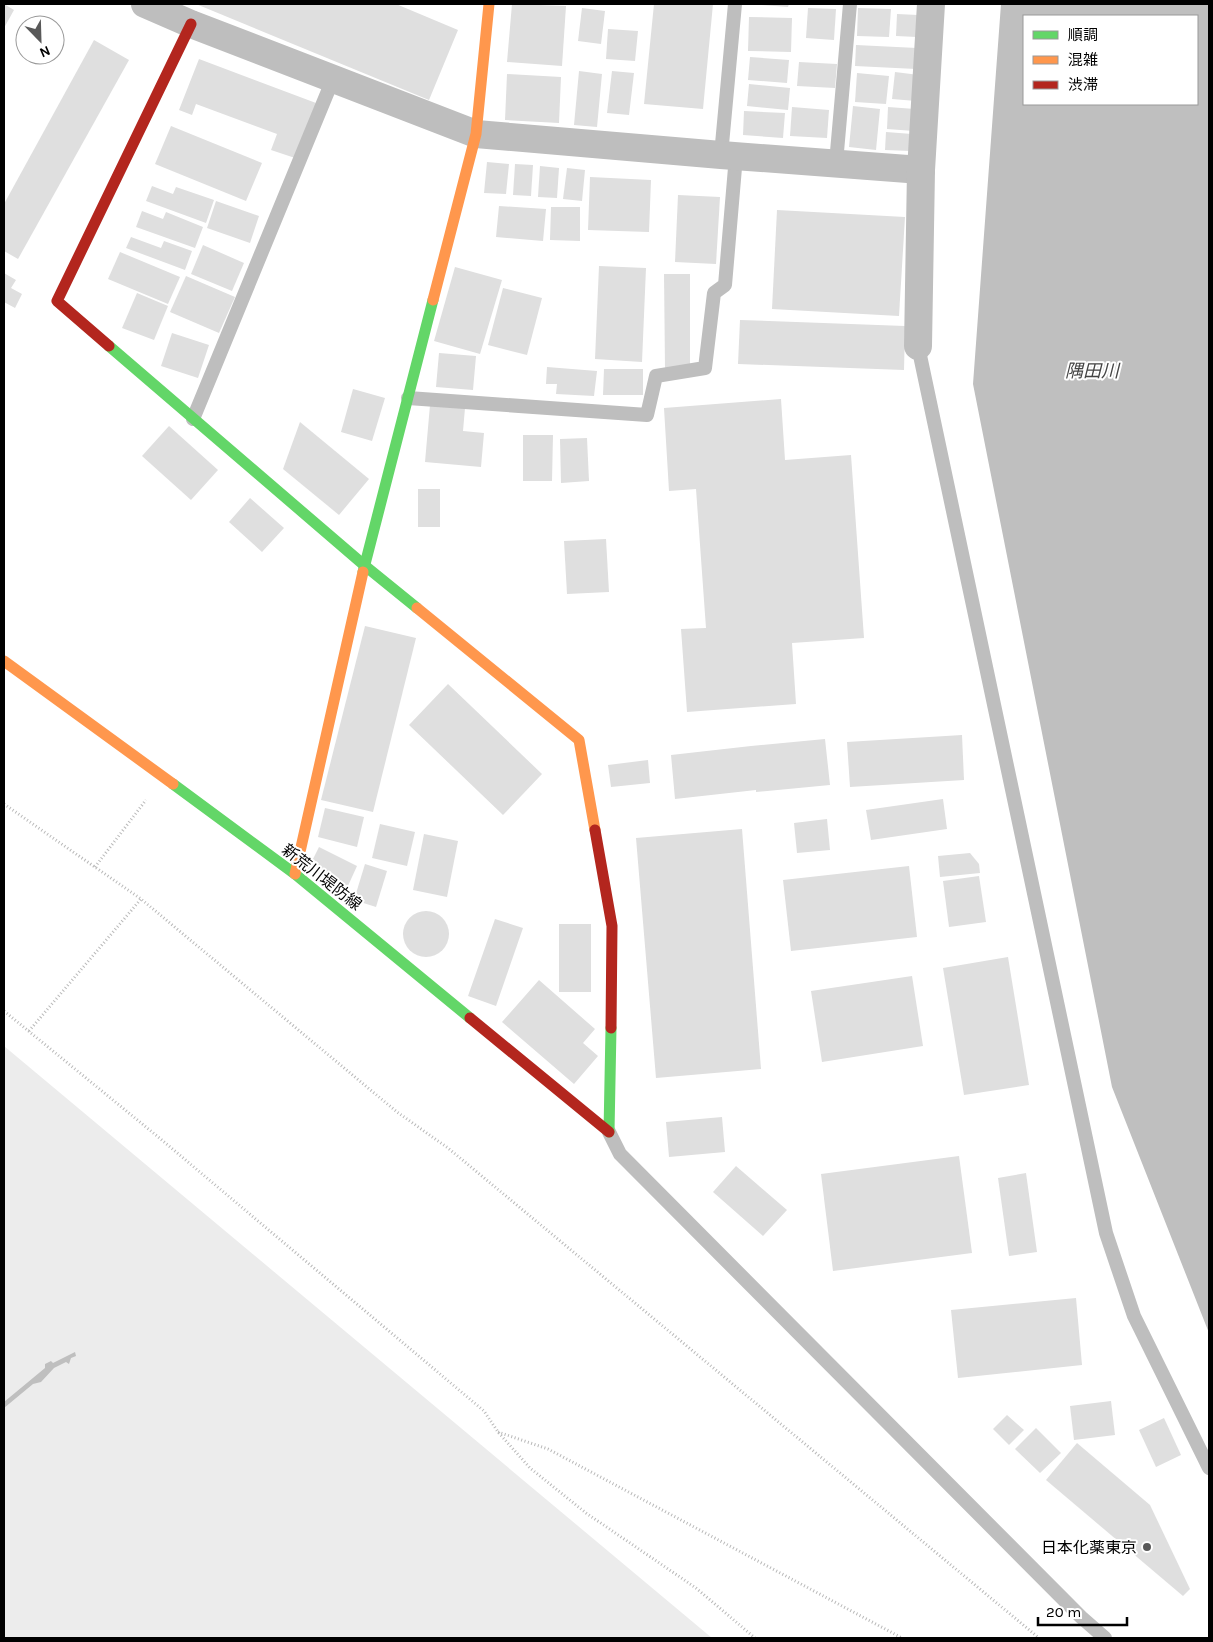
<svg xmlns="http://www.w3.org/2000/svg" width="1213" height="1642" font-family="Karla,'Noto Sans JP',sans-serif">
<style>
.green{fill:#ececec}
.water{fill:#bfbfbf;fill-rule:evenodd}
.building{fill:#dfdfdf}
.lines{fill:none;stroke-linecap:round;stroke-linejoin:round}
.path{stroke:#b9b9b9;stroke-width:3;stroke-dasharray:1 2.5;stroke-linecap:butt}
.lane{stroke:#bebebe;stroke-width:14}
.street{stroke:#bebebe;stroke-width:28}
.fast{stroke:#63d668;stroke-width:11}
.slow{stroke:#ff974d;stroke-width:11}
.jam{stroke:#b3261e;stroke-width:11}
.poi-dot{fill:#595959;stroke:#fff;stroke-width:2}
.labels{text-anchor:middle;dominant-baseline:central;stroke-width:4;stroke-linejoin:round;paint-order:stroke}
.street-label{font-size:16px;fill:#000;stroke:#fff}
.poi-label{font-size:16px;fill:#000;stroke:#fff;text-anchor:end}
.water-label{font-size:18px;font-style:italic;fill:#444;stroke:#fff}
</style>
<rect width="100%" height="100%" fill="#fff"/>
<!-- green -->
<path class="green" d="M4 1046 712 1638H4Z"/>
<!-- water -->
<g class="water">
<path d="M1001 4H1209V1333L1112 1087 973 384ZM1024 16H1197V104H1024Z"/>
<path d="M75 1352 76 1356 71 1358 69 1364 66 1362 54 1368 41 1382 33 1384 4 1408V1402L45 1368V1364L51 1361 53 1363Z"/>
</g>
<!-- building -->
<g class="building">
<path d="M4 4 14 10 4 28Z"/>
<path d="M196 4H396L458 30 429 100Z"/>
<path d="M512 4 566 6 562 66 507 62Z"/>
<path d="M654 4H713L703 109 644 104Z"/>
<path d="M762 4H789L788 7 762 5Z"/>
<path d="M582 8 605 11 601 44 578 41Z"/>
<path d="M808 8 836 9 834 40 806 38Z"/>
<path d="M858 8 891 9 889 37 857 36Z"/>
<path d="M897 14 918 15 917 37 896 36Z"/>
<path d="M749 17 792 18 791 52 748 51Z"/>
<path d="M608 29 638 31 635 61 606 59Z"/>
<path d="M94 40 129 60 18 259 4 251V204Z"/>
<path d="M856 45 917 48 916 69 855 66Z"/>
<path d="M750 57 789 60 787 83 748 80Z"/>
<path d="M199 59 316 103 295 158 271 150 277 134 196 104 192 115 179 110Z"/>
<path d="M799 62 837 64 835 88 797 86Z"/>
<path d="M579 71 602 74 597 127 574 125Z"/>
<path d="M612 71 634 73 629 115 607 113Z"/>
<path d="M895 72 919 75 916 101 892 99Z"/>
<path d="M857 73 889 76 886 104 855 102Z"/>
<path d="M507 74 561 77 559 123 505 120Z"/>
<path d="M749 84 790 88 788 110 747 106Z"/>
<path d="M853 106 880 109 876 150 849 147Z"/>
<path d="M792 107 829 110 827 138 790 136Z"/>
<path d="M888 107 915 109 914 131 887 129Z"/>
<path d="M744 111 785 113 783 138 743 135Z"/>
<path d="M171 126 262 163 246 201 155 164Z"/>
<path d="M886 132 912 134 911 151 885 150Z"/>
<path d="M487 162 509 164 506 194 484 193Z"/>
<path d="M515 164 533 165 531 196 513 195Z"/>
<path d="M540 166 559 168 557 198 538 197Z"/>
<path d="M567 168 585 170 582 201 563 199Z"/>
<path d="M590 177 651 180 649 232 588 230Z"/>
<path d="M152 186 173 194 176 187 214 200 206 223 146 201Z"/>
<path d="M678 195 720 197 716 264 675 262Z"/>
<path d="M216 201 259 216 250 243 207 228Z"/>
<path d="M499 206 546 209 543 241 496 237Z"/>
<path d="M551 207H580V241L550 240Z"/>
<path d="M777 210 905 217 899 316 772 309Z"/>
<path d="M142 211 163 219 166 212 203 227 195 248 136 227Z"/>
<path d="M131 237 161 248 164 241 192 251 185 270 126 248Z"/>
<path d="M203 245 244 263 232 291 191 274Z"/>
<path d="M120 252 180 277 168 304 108 279Z"/>
<path d="M599 266 646 268 642 362 595 359Z"/>
<path d="M455 267 502 280 480 354 434 341Z"/>
<path d="M4 273 16 280 11 288 22 294 15 308 4 302Z"/>
<path d="M664 274H690V367L665 368Z"/>
<path d="M186 276 235 297 219 333 170 312Z"/>
<path d="M503 288 542 298 527 355 488 345Z"/>
<path d="M137 293 168 306 154 340 122 328Z"/>
<path d="M740 320 905 326 904 370 738 364Z"/>
<path d="M172 333 209 345 198 378 161 366Z"/>
<path d="M439 353 476 356 473 390 436 387Z"/>
<path d="M547 367 597 371 594 396 556 394 557 384H546Z"/>
<path d="M604 369H643V395H603Z"/>
<path d="M353 389 385 398 372 441 341 432Z"/>
<path d="M781 399 785 460 851 455 864 638 792 643 796 704 687 712 681 629 706 628 696 489 669 491 664 408Z"/>
<path d="M430 405 465 408 463 431 484 433 481 467 425 462Z"/>
<path d="M300 422 369 479 339 515 283 469Z"/>
<path d="M169 426 218 470 191 500 142 456Z"/>
<path d="M523 435H553L552 481H523Z"/>
<path d="M587 438 589 481 561 483 560 439Z"/>
<rect x="418" y="489" width="22" height="38"/>
<path d="M250 498 284 528 262 552 229 522Z"/>
<path d="M606 539 609 592 567 594 564 541Z"/>
<path d="M365 626 416 638 373 812 321 800Z"/>
<path d="M448 684 542 774 503 815 409 725Z"/>
<path d="M962 735 964 780 850 787 847 742Z"/>
<path d="M825 739 830 785 756 792V790L675 799 671 755 751 746 755 787 751 746Z"/>
<path d="M648 760 650 783 611 787 608 765Z"/>
<path d="M943 799 947 829 871 840 866 810Z"/>
<path d="M325 808 364 817 357 847 318 837Z"/>
<path d="M827 819 830 850 797 853 794 823Z"/>
<path d="M380 824 415 832 407 866 372 858Z"/>
<path d="M742 829 761 1069 656 1078 636 838Z"/>
<path d="M424 834 458 841 447 897 413 890Z"/>
<path d="M319 847 357 866 347 888 308 869Z"/>
<path d="M970 853 979 864 980 873 940 877 938 856Z"/>
<path d="M365 864 387 871 376 907 354 900Z"/>
<path d="M909 866 917 937 791 951 783 880Z"/>
<path d="M979 876 986 922 949 927 943 881Z"/>
<circle cx="426" cy="934" r="23"/>
<path d="M495 919 523 928 496 1006 468 996Z"/>
<rect x="559" y="924" width="32" height="68"/>
<path d="M1008 957 1029 1085 964 1095 943 968Z"/>
<path d="M912 976 923 1046 822 1062 811 991Z"/>
<path d="M539 980 595 1029 583 1043 598 1056 574 1084 502 1022Z"/>
<path d="M722 1117 725 1152 669 1157 666 1122Z"/>
<path d="M959 1156 972 1253 833 1271 821 1174Z"/>
<path d="M736 1166 787 1210 763 1236 713 1192Z"/>
<path d="M1026 1173 1037 1252 1009 1256 998 1178Z"/>
<path d="M1076 1298 1082 1365 958 1378 951 1310Z"/>
<path d="M1111 1401 1115 1435 1074 1440 1070 1406Z"/>
<path d="M1007 1415 1024 1430 1009 1445 993 1429Z"/>
<path d="M1164 1418 1181 1455 1156 1467 1139 1430Z"/>
<path d="M1036 1428 1061 1453 1040 1473 1015 1449Z"/>
<path d="M1077 1443 1150 1505 1190 1589 1183 1596 1046 1480Z"/>
</g>
<g class="lines">
<!-- path -->
<g class="path">
<path d="M4 804 141 899 397 1112 448 1148 1039 1638"/>
<path d="M95 867 146 800"/>
<path d="M4 1011 157 1136 484 1411 498 1432 530 1468 586 1513 696 1588 755 1638"/>
<path d="M29 1031 141 899"/>
<path d="M498 1432 548 1449 902 1638"/>
</g>
<!-- lane -->
<g class="lane">
<path d="M721 155 735 4"/>
<path d="M836 163 850 4"/>
<path d="M918 346 1106 1233 1134 1316 1209 1468"/>
<path d="M408 398 647 415 656 376 705 368 714 293 725 285 736 156"/>
<path d="M193 419 333 79"/>
<path d="M609 1132 620 1154 1081 1617 1105 1638"/>
</g>
<!-- street -->
<g class="street">
<path d="M145 4 191 24 476 134 721 155 921 170"/>
<path d="M918 346 921 170 931 4"/>
</g>
<!-- fast -->
<g class="fast">
<path d="M109 346 364 565 417 608"/>
<path d="M363 572 433 300"/>
<path d="M173 784 295 874 470 1018"/>
<path d="M609 1132 611 1028"/>
</g>
<!-- slow -->
<g class="slow">
<path d="M433 300 476 134 489 4"/>
<path d="M417 608 579 740 595 830"/>
<path d="M4 661 173 784"/>
<path d="M295 874 363 572"/>
</g>
<!-- jam -->
<g class="jam">
<path d="M109 346 57 301 191 24"/>
<path d="M595 830 612 926 611 1028"/>
<path d="M470 1018 609 1132"/>
</g>
</g>
<!-- markers -->
<circle class="poi-dot" cx="1147" cy="1547" r="5"/>
<g class="labels">
<!-- street labels -->
<g class="street-label">
<text transform="translate(322 877) rotate(38)">新荒川堤防線</text>
</g>
<!-- poi labels -->
<g class="poi-label">
<text x="1137" y="1547">日本化薬東京</text>
</g>
<!-- water labels -->
<g class="water-label">
<text x="1092" y="371">隅田川</text>
</g>
</g>
<!-- border -->
<rect width="1213" height="1642" fill="none" stroke="#000000" stroke-width="10"/>
<!-- legend -->
<rect x="1023" y="15" width="175" height="90" fill="#ffffff" stroke="#999999"/>
<rect x="1033" y="31" width="25" height="8" fill="#63d668" stroke="#999999"/>
<text x="1068" y="40" font-size="15" fill="#000000">順調</text>
<rect x="1033" y="56" width="25" height="8" fill="#ff974d" stroke="#999999"/>
<text x="1068" y="65" font-size="15" fill="#000000">混雑</text>
<rect x="1033" y="81" width="25" height="8" fill="#b3261e" stroke="#999999"/>
<text x="1068" y="90" font-size="15" fill="#000000">渋滞</text>
<!-- north arrow -->
<g transform="translate(40 40) rotate(157)"><circle r="24" fill="#ffffff" stroke="#999999"/>
<path d="M0-4L9 19L0 12L-9 19Z" fill="#595959"/>
<text y="-8" font-size="14" font-weight="bold" text-anchor="middle" fill="#000000">N</text>
</g>
<!-- scale -->
<path d="M1038 1617v8h89v-8" fill="none" stroke="#000000" stroke-width="2.5"/>
<text x="1046" y="1617" font-size="15" fill="#000000" stroke="#ffffff" stroke-width="4" paint-order="stroke">20 m</text>
</svg>
